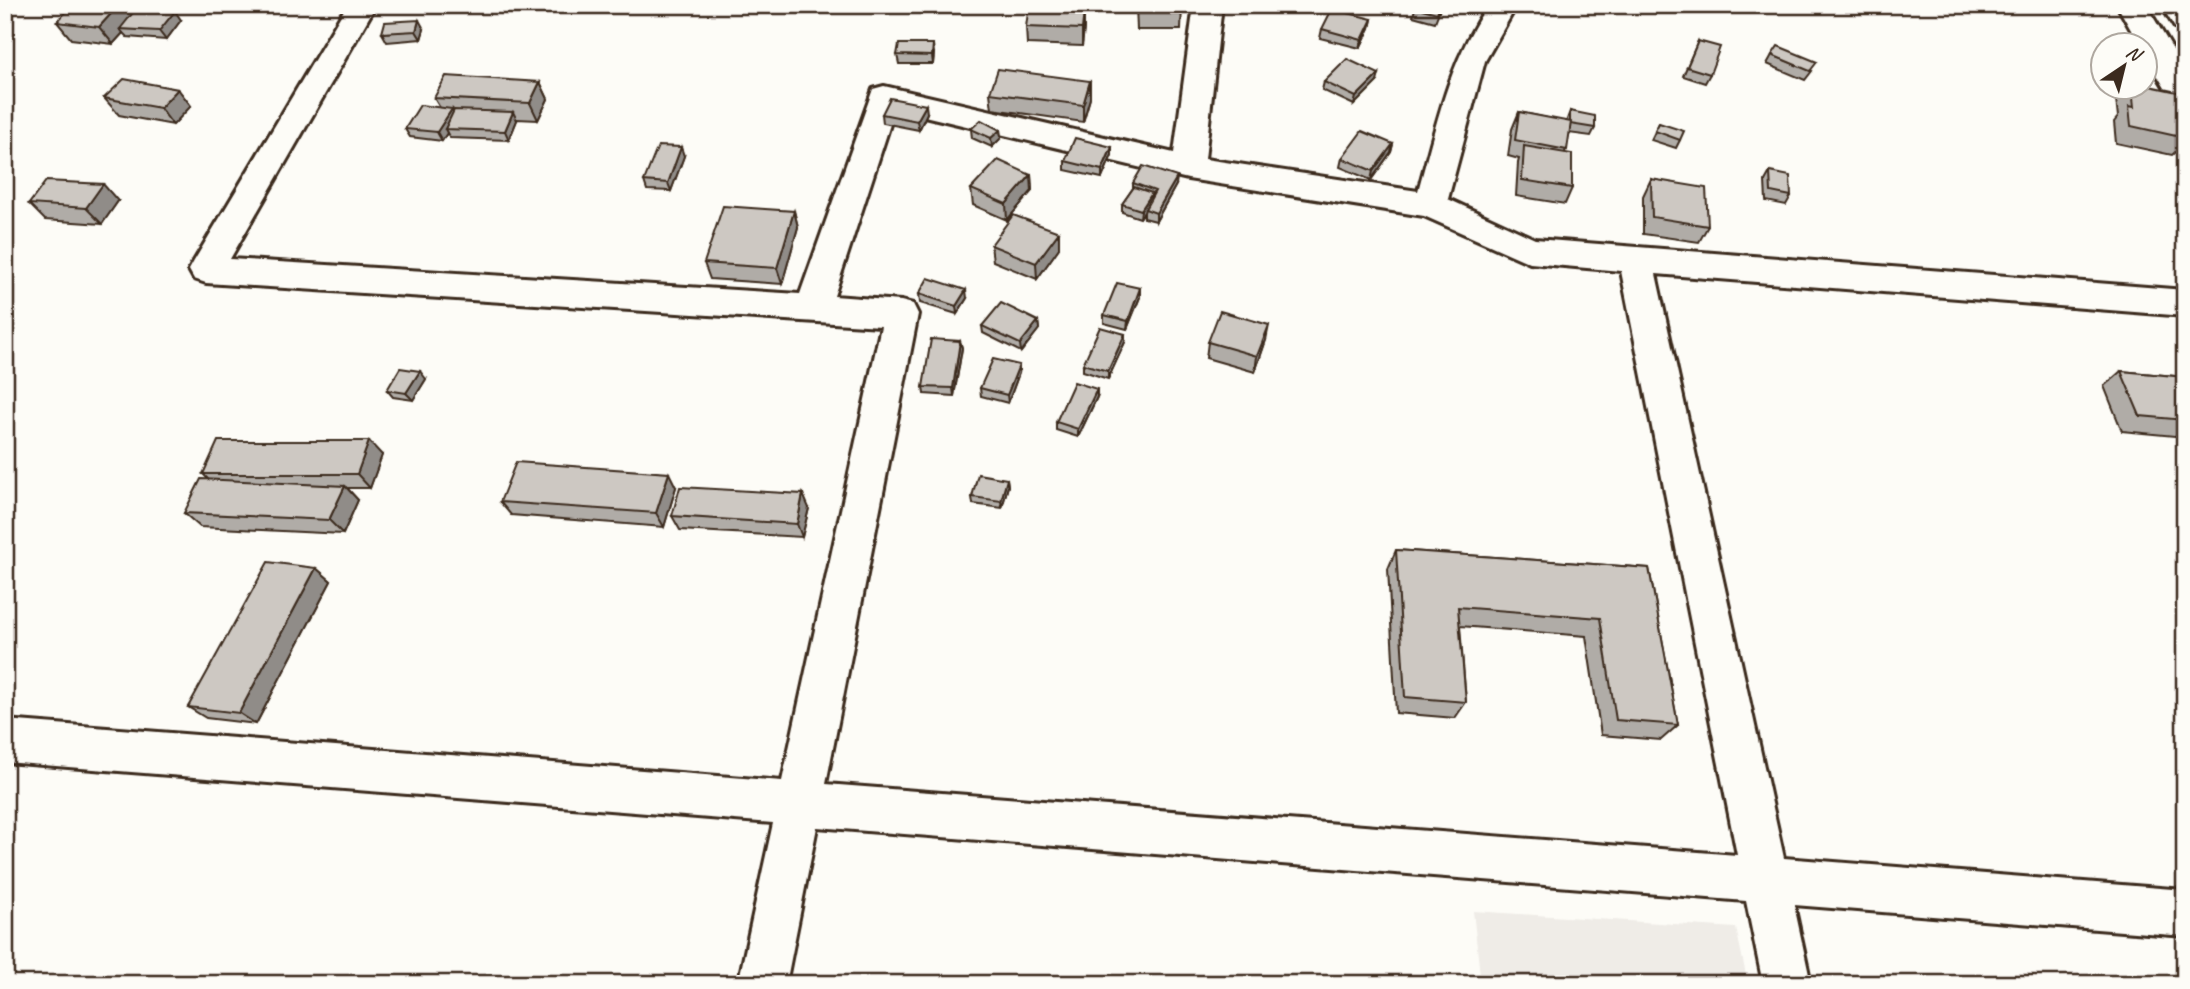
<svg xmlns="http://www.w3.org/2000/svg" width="2190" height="989" font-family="Caveat,sans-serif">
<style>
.built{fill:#efece7}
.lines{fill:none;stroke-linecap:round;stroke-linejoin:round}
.minor-casing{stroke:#3b2a1e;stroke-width:6}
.minor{fill:#fdfcf7;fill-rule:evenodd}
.wall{fill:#b0aca7;stroke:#3b2a1e;stroke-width:2}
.shaded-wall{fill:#908c88;stroke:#3b2a1e;stroke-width:2}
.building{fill:#cdc8c2;stroke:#3b2a1e;stroke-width:2}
</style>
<rect width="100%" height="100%" fill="#fdfcf7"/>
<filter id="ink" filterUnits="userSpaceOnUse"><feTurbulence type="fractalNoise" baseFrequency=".0143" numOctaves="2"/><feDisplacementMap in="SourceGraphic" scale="14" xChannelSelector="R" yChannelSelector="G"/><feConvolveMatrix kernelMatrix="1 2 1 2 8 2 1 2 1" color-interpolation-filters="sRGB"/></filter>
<g filter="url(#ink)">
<!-- built -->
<path class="built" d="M1473 911 1736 928 1748 984H1481Z"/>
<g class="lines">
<!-- minor casing -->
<g class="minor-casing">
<g id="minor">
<path d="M347 5H376L230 259 800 294 873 89 884 86 1174 153 1194 5H1222L1205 159 1418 191C1437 124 1448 64 1488 5H1517L1485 61 1448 199 1535 239 2185 290V316L1656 274 1784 858 2185 890V936L1794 905 1811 984H1763L1746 901 817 827 786 984H738L773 823 5 762V720L782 781 881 326 206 283 194 279 189 270 194 261ZM895 109 1188 179 1424 216 1530 263 1621 271 1737 855 826 784 918 314 913 304 901 301 834 296Z"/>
<path d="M2117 5H2146L2185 70V106L2174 103 2144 53V46H2140Z"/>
<path d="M2161 5H2185V30L2175 28Z"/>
</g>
</g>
<!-- minor -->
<use href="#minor" class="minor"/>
</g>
<!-- wall -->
<g class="wall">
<path d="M1054 5 1055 10 1084 28 1082 46 1027 44 1026 27Z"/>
<path d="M1136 5H1182L1181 30H1137Z"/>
<path d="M1416 5 1440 9 1435 22 1413 16Z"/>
<path d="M132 14 181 20 166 40 127 37 123 33 113 44 71 39 57 22Z"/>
<path d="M1372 19 1370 28 1360 48 1320 38 1322 29Z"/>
<path d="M424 29 421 39 387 42 382 33Z"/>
<path d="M1698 41 1710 74 1705 83 1683 76Z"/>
<path d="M934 53 933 64H899L897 55Z"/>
<path d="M1772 55 1812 71 1805 80 1767 64Z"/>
<path d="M1090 81V98L1083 122 992 109 990 93Z"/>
<path d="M540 82 548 99 538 120 517 119V120L509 140 450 138 447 133 442 141 410 137 405 129 440 108 434 98Z"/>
<path d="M1324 82H1377L1354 105 1322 90Z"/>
<path d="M2126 88H2145L2185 111V143L2172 155 2116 143 2114 122 2118 117 2116 99Z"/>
<path d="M178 89 191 106 173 125 119 115 104 98Z"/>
<path d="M1570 111 1595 128 1591 136 1569 133 1565 153 1572 188 1565 204 1516 196 1518 163 1519 159 1508 156 1512 129 1519 112 1566 122Z"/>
<path d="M927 113 919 130 883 123 882 114Z"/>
<path d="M1659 123 1680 140 1676 148 1651 140Z"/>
<path d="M971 129 1000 130 1001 138 992 147 972 138Z"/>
<path d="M1393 144 1391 152 1371 180 1340 167 1342 158Z"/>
<path d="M1112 147V155L1102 178 1065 170V161Z"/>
<path d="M684 156 671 191 647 190 644 181Z"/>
<path d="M1770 172 1791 196 1786 205 1766 201 1765 181Z"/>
<path d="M1031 175 1032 191 1007 220 973 205 971 189Z"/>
<path d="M1651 179 1708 226 1699 242 1643 234V196Z"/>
<path d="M1133 183 1176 185 1156 221 1144 218V212L1140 218 1122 212V204L1133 188Z"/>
<path d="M118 201 102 224 45 220 29 204Z"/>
<path d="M794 211 798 227 782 284 710 279 704 263Z"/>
<path d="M1059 232V248L1037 279 993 261 991 245Z"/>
<path d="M1140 288V297L1127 329 1104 323V315Z"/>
<path d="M919 294 967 298 957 314 920 303Z"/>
<path d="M1038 321 1039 329 1021 352 983 333 982 326Z"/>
<path d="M1266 340 1255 372 1206 358 1208 342Z"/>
<path d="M960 341 962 348 954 396 924 394 923 387Z"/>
<path d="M1125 342 1108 379 1083 371V364Z"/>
<path d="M2121 371 2185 377V437L2122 431 2104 386Z"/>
<path d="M1019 373 1008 403 981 396 980 388Z"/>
<path d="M426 379 413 400 393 397 387 390Z"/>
<path d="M1097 397 1078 437 1056 430V422Z"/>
<path d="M382 455 370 488H347L358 500 343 534 200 527 184 513 209 480 203 474Z"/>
<path d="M1007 479 1008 486 1002 508 973 504 972 497Z"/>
<path d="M676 487 664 527 511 515 500 502Z"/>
<path d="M809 508 802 537 680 530 672 516Z"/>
<path d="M1396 550 1649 568 1678 725 1661 740 1601 735 1586 636 1460 626 1466 702 1455 718 1396 713 1388 569Z"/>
<path d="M2185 550V568L2181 552Z"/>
<path d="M316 568 331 581 256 724 206 718 188 707Z"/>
</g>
<!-- shaded-wall -->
<g class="shaded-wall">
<path d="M119 5H125L135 19 120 29 123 33 113 44 99 27Z"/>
<path d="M175 11 181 20 166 40 159 31Z"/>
<path d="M1084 11V28L1082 46V29Z"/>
<path d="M1372 19 1370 28 1360 48 1362 40Z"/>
<path d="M419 20 424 29 421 39 416 31Z"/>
<path d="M933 44 934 53 933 64 932 56Z"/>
<path d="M1379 74 1377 82 1354 105 1356 97Z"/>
<path d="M1090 81V98L1083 122V105Z"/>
<path d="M540 82 548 99 538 120 530 103Z"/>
<path d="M178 89 191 106 173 125 160 108Z"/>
<path d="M926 105 927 113 919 130 917 121Z"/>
<path d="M452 109 457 118 445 129 447 133 442 141 437 132Z"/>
<path d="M513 112 517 120 509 140 505 131Z"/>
<path d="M1000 130 1001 138 992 147 991 138Z"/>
<path d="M1393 144 1391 152 1371 180 1373 171Z"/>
<path d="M681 147 684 156 671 191 668 183Z"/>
<path d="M1112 147V155L1102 178V170Z"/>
<path d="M1031 175 1032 191 1007 220 1006 204Z"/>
<path d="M1177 177 1176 185 1156 221V213Z"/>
<path d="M103 184 118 201 102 224 86 208Z"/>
<path d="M1152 193 1151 202 1145 209 1144 212 1140 218 1141 210Z"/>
<path d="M794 211 798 227 782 284 777 268Z"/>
<path d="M1059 232V248L1037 279 1036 263Z"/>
<path d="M1140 288V297L1127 329 1128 321Z"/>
<path d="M966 290 967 298 957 314 956 306Z"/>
<path d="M1038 321 1039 329 1021 352 1020 344Z"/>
<path d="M1269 325 1266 340 1255 372 1257 356Z"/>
<path d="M1125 334V342L1108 379V371Z"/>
<path d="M960 341 962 348 954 396 953 388Z"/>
<path d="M1019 365V373L1008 403 1007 395Z"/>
<path d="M420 371 426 379 413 400 406 393Z"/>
<path d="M1097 389V397L1078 437V429Z"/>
<path d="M369 441 382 455 370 488 357 474Z"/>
<path d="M669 473 676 487 664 527 656 513Z"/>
<path d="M1007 479 1008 486 1002 508 1001 501Z"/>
<path d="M345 486 358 500 343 534 329 520Z"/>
<path d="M803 494 809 508 802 537 797 524Z"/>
<path d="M316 568 331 581 256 724 239 713Z"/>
</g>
<!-- building -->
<g class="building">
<path d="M72 5H119L99 27 57 22Z"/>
<path d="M1029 5H1054L1053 10 1084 11 1082 29 1026 27Z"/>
<rect x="1137" y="5" width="45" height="8"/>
<path d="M1416 5H1440L1437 13 1415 7Z"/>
<path d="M136 9 175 11 159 31 120 29Z"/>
<path d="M1332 9 1372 19 1362 40 1322 29Z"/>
<path d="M419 20 416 31 382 33 385 22Z"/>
<path d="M1698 41 1720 47 1710 74 1687 67Z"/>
<path d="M899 44H933L932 56 897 55Z"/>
<path d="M1778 46 1817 62 1810 71 1772 55Z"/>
<path d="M1347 59 1379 74 1356 97 1324 82Z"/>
<path d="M998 69 1090 81 1083 105 990 93Z"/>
<path d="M446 76 540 82 530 103 434 98Z"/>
<path d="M124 79 178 89 160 108 104 98Z"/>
<path d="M2145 85 2182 93 2185 111V138L2131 126 2129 106 2134 107 2132 88H2145Z"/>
<path d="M890 98 926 105 917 121 882 114Z"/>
<path d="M420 105 452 109 437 132 405 129Z"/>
<path d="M454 110 513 112 505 131 445 129Z"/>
<path d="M1570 111 1595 116V128L1570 124Z"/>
<path d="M1519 112 1571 122 1567 150 1515 140Z"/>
<path d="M981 120 1000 130 991 138 971 129Z"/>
<path d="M1659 123 1684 131 1680 140 1655 131Z"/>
<path d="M1362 131 1393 144 1373 171 1342 158Z"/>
<path d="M1075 138 1112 147 1102 170 1065 161Z"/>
<path d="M658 146 681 147 668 183 644 181Z"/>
<path d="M1524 146 1572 154V188L1522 180Z"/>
<path d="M998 160 1031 175 1006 204 971 189Z"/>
<path d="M1143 166 1177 177 1156 213 1145 209 1155 191 1133 183Z"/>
<path d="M1770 172 1790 176 1791 196 1771 192Z"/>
<path d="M1651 179 1706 188 1708 226 1652 217Z"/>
<path d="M46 181 103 184 86 208 29 204Z"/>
<path d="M1134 187 1152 193 1141 210 1122 204Z"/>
<path d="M723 206 794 211 777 268 704 263Z"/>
<path d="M1013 215 1059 232 1036 263 991 245Z"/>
<path d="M928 278 966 290 956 306 919 294Z"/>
<path d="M1117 283 1140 288 1128 321 1104 315Z"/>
<path d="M1001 303 1038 321 1020 344 982 326Z"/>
<path d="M1220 311 1269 325 1257 356 1208 342Z"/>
<path d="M1100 327 1125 334 1108 371 1083 364Z"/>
<path d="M931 339 960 341 953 388 923 387Z"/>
<path d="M993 359 1019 365 1007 395 980 388Z"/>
<path d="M400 368 420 371 406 393 387 390Z"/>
<path d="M2121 371 2185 377V420L2140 416Z"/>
<path d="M1074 382 1097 389 1078 429 1056 422Z"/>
<path d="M218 441H369L357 474H203Z"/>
<path d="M516 462 669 473 656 513 500 502Z"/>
<path d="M978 474 1007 479 1001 501 972 497Z"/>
<path d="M201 479 345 486 329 520 184 513Z"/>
<path d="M680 487 803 494 797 524 672 516Z"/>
<path d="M1396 550 1649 568 1678 725 1616 720 1600 618 1458 607 1466 702 1405 697Z"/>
<path d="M268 562 316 568 239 713 188 707Z"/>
</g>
</g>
<!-- margin -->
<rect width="2190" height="989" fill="none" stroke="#fdfcf7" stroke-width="28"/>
<rect x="14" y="14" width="2162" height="961" fill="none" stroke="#3b2a1e" stroke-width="2.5" filter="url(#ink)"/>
<!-- north arrow -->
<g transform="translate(2124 66) rotate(35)"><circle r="33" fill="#fdfcf7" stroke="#afa8a0" stroke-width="2"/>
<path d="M0-5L12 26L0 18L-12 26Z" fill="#3b2a1e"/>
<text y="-10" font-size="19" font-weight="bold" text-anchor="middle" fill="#3b2a1e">N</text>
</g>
</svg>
